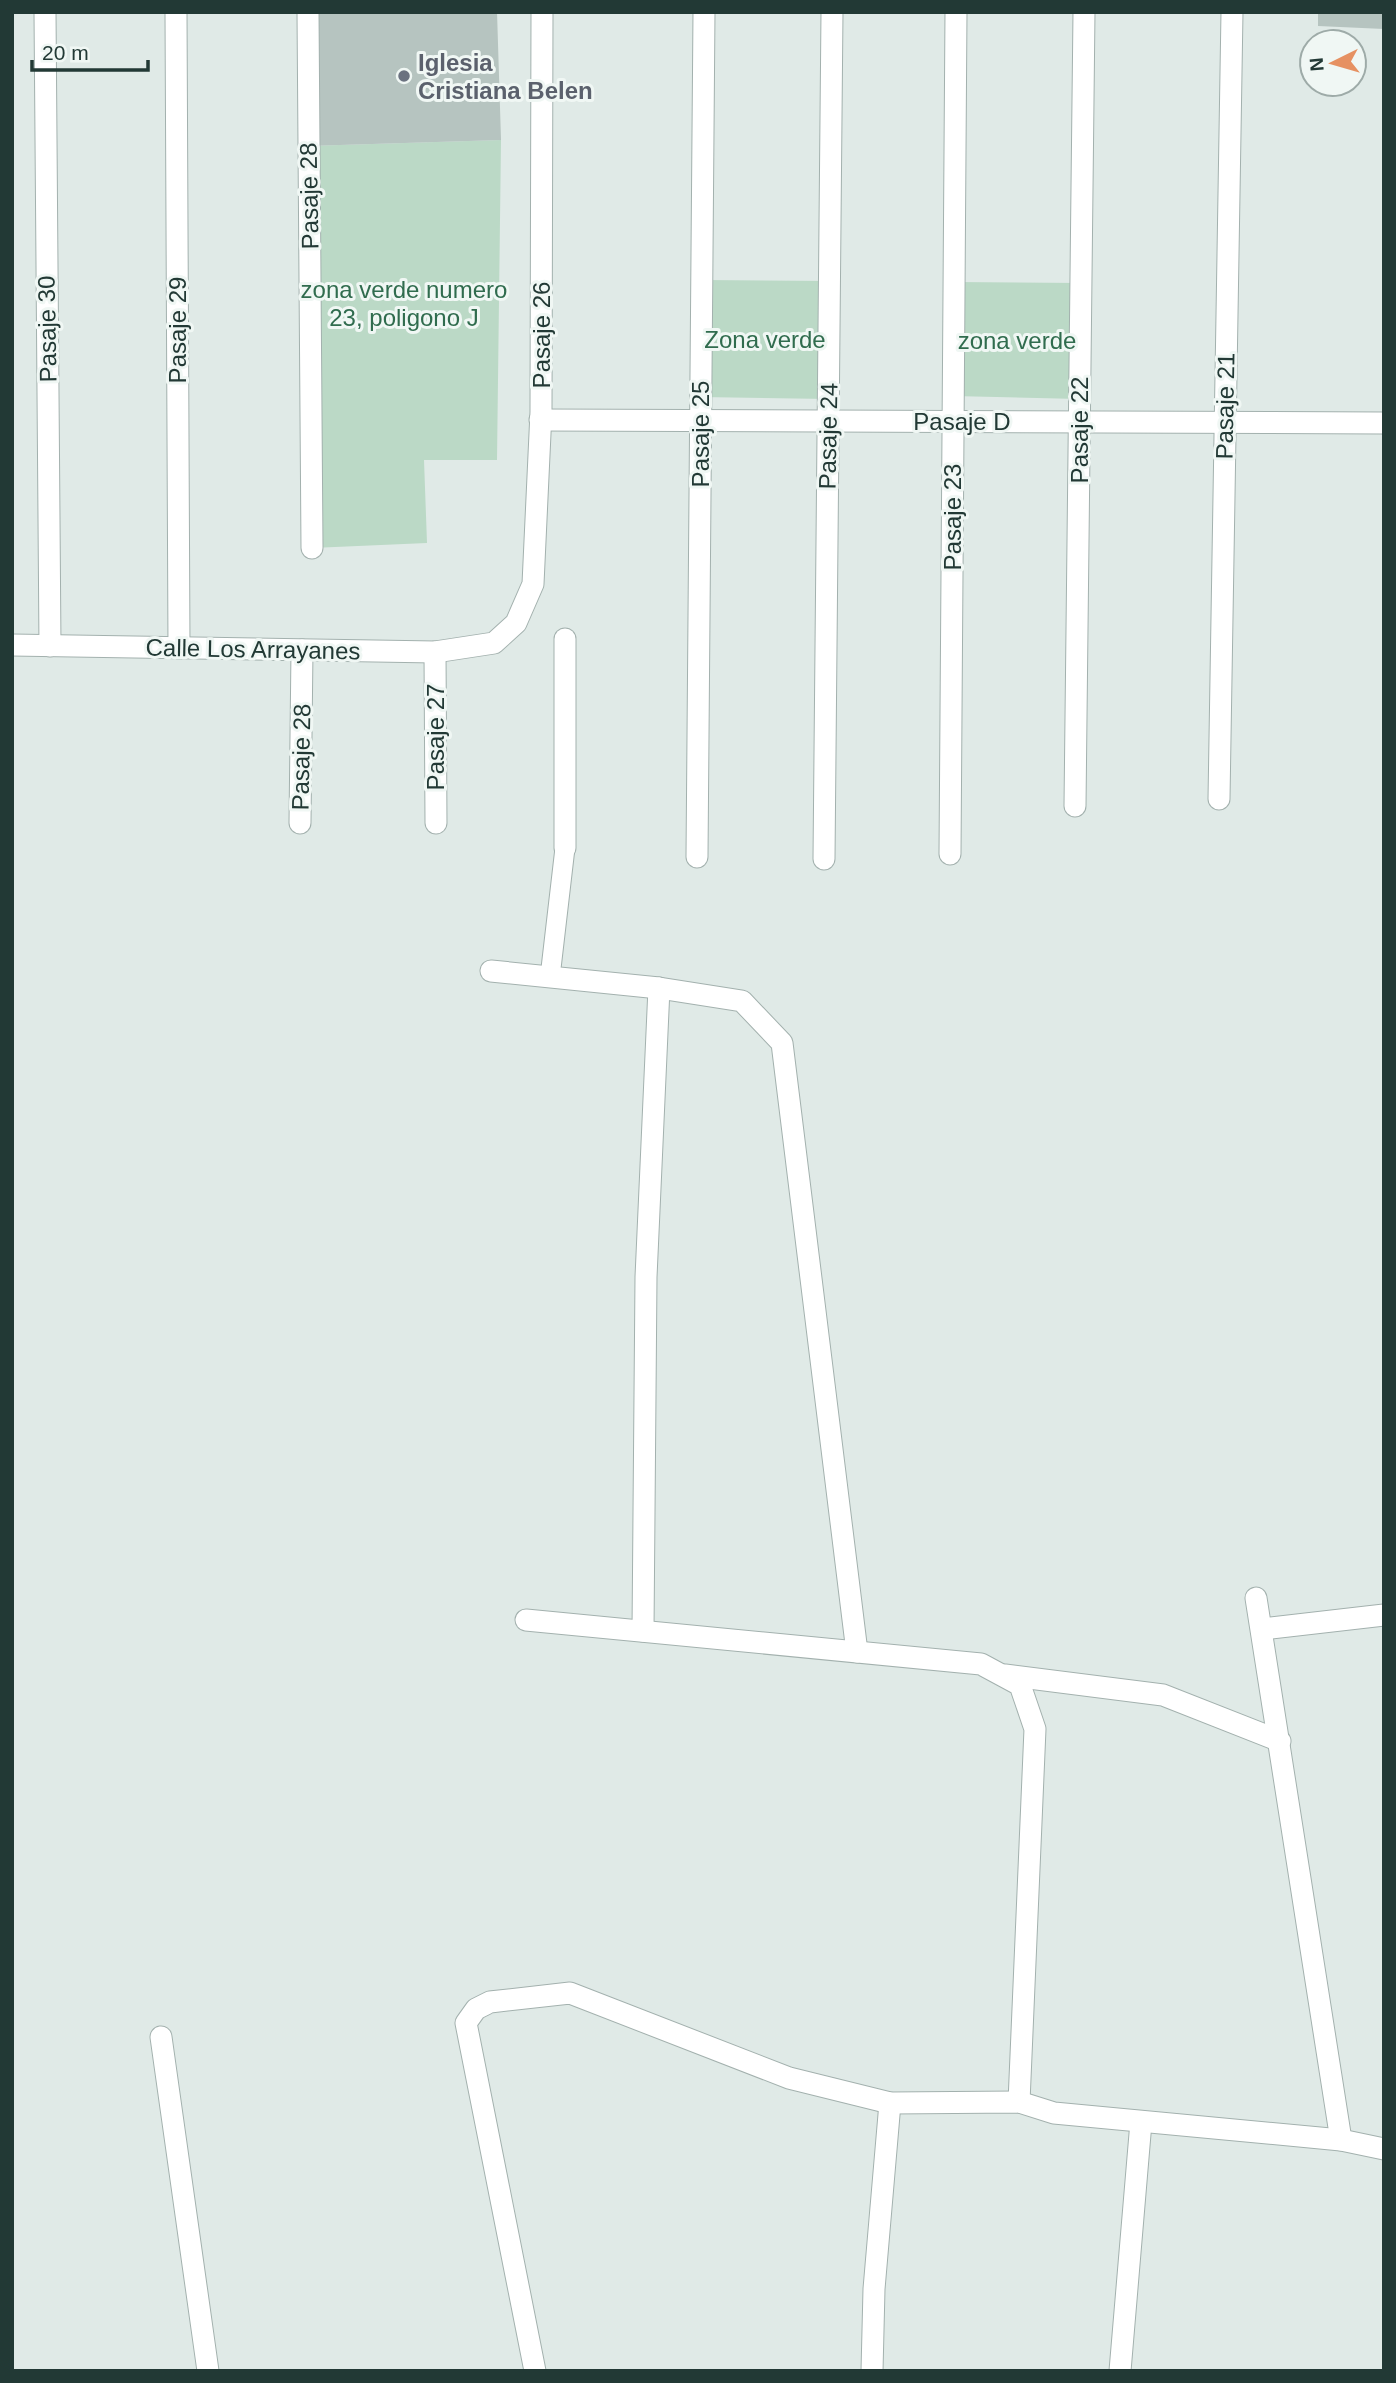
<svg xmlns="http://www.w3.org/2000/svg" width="1396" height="2383" font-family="Helvetica,sans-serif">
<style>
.green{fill:#bbd9c6}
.building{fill:#b6c4c0}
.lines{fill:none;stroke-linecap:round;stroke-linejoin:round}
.lane-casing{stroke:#a3b1ae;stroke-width:21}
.street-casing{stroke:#a3b1ae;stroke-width:23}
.lane{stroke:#fff;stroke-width:19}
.street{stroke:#fff;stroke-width:21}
.worship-dot{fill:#6b7280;stroke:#f0f7f4;stroke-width:2.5}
.labels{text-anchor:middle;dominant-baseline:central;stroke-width:6;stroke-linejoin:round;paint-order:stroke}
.worship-label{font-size:24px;font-weight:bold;fill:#5b616d;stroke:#f0f7f4;text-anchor:start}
.street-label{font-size:24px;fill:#223935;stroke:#f0f7f4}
.park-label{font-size:24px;fill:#306c4e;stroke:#f0f7f4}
</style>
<rect width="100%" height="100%" fill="#e0eae7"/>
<!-- green -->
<g class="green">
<path d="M501 140 497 460H424L427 543 312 548 308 146Z"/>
<path d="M702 280 830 281 829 399 700 397Z"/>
<path d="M954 282 1081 283 1079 399 953 396Z"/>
</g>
<!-- building -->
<g class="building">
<path d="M308 12H497L501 140 308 146Z"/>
<path d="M1318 12H1384V29L1318 26Z"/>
</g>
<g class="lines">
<!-- lane casing -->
<g class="lane-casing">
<path id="lane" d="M550 977 565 848"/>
</g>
<!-- street casing -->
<g class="street-casing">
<g id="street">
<path d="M45 12 50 646"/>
<path d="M176 12 179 648"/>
<path d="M308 12 312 548"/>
<path d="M540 420 1384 423"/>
<path d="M12 645 435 652 494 643 516 623 533 584 541 412 542 12"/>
<path d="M435 652 436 823"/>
<path d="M1219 799 1232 12"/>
<path d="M1075 806 1084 12"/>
<path d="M300 823 302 650"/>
<path d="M565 848V639"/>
<path d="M950 854 956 12"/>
<path d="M697 857 704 12"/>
<path d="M824 859 832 12"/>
<path d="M491 971 659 988 742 1001 782 1043 857 1652"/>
<path d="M1256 1598 1341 2140"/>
<path d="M526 1620 981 1664 1020 1685 1035 1729 1019 2102"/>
<path d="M1262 1629 1384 1615"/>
<path d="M643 1631 646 1277 659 988"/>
<path d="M1005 1675 1163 1695 1280 1741"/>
<path d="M161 2037 208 2371"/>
<path d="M535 2371 466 2023 476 2009 490 2002 570 1993 789 2078 890 2103 1019 2102 1054 2113 1341 2140 1384 2149"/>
<path d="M872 2371 874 2289 890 2103"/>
<path d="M1120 2371 1141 2122"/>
</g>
</g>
<!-- lane -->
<use href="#lane" class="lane"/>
<!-- street -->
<use href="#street" class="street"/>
</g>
<!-- markers -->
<circle class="worship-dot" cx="404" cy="76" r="7"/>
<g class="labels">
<!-- worship labels -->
<g class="worship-label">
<text x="418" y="62">Iglesia<tspan x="418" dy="28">Cristiana Belen</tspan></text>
</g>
<!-- street labels -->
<g class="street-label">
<text transform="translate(309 196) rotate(-91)">Pasaje 28</text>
<text transform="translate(47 329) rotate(-91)">Pasaje 30</text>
<text transform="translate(177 330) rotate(-90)">Pasaje 29</text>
<text transform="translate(541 335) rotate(-90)">Pasaje 26</text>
<text transform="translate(1225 406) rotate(-89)">Pasaje 21</text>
<text x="962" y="421">Pasaje D</text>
<text transform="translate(1079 430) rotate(-90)">Pasaje 22</text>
<text transform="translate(700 434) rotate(-90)">Pasaje 25</text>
<text transform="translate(828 436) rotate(-89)">Pasaje 24</text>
<text transform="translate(952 517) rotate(-90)">Pasaje 23</text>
<text transform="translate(253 649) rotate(1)">Calle Los Arrayanes</text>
<text transform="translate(435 737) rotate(-90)">Pasaje 27</text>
<text transform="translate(301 757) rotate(-89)">Pasaje 28</text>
</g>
<!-- park labels -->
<g class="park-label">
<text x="404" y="289">zona verde numero<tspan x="404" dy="28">23, poligono J</tspan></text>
<text x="765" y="339">Zona verde</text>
<text x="1017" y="340">zona verde</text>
</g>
</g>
<!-- border -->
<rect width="1396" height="2383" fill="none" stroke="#223935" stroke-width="28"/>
<!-- north arrow -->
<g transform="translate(1333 63) rotate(265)"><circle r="33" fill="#f0f7f4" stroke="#9eaba8" stroke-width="2"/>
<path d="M0-5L12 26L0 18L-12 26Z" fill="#e69162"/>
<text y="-10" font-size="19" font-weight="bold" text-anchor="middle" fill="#223935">N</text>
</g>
<!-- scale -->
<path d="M32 60v10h116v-10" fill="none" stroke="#223935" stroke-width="3.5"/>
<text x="42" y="60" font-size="21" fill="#223935" stroke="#f0f7f4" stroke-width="5" paint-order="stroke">20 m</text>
</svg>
